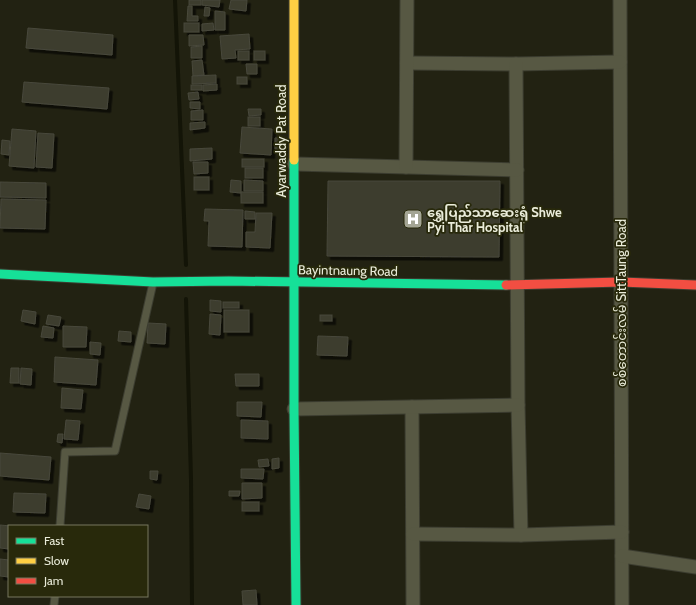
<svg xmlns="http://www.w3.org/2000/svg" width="696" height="605" font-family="Cabin,'Noto Sans Myanmar',sans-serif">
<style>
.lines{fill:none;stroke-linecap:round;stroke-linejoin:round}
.stream{stroke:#131407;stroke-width:4}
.building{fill:#3c3c2f;stroke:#48483b;filter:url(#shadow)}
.lane-casing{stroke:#3c3d30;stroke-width:9}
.street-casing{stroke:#3c3d30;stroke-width:15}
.fast-casing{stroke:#3c3d30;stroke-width:11}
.slow-casing{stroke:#3c3d30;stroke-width:11}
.jam-casing{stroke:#3c3d30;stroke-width:11}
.lane{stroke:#575843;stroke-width:7}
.street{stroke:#575843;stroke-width:13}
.fast{stroke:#16e098;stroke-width:9}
.slow{stroke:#ffcf43;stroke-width:9}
.jam{stroke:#f24e42;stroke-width:9}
.labels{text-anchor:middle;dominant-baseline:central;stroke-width:3.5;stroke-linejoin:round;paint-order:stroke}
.street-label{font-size:13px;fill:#eaecda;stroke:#28290b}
.poi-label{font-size:13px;font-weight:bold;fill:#eaecda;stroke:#28290b;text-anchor:start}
</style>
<defs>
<filter id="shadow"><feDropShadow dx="3.5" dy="3.5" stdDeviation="0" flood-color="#0009"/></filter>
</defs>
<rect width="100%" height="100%" fill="#222212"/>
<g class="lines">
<!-- stream -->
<g class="stream">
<path d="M175 0 186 265"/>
<path d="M186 299 191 479 192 605"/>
</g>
</g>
<!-- building -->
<g class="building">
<rect x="189" y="0" width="12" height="5"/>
<path d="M202 0H220L219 7 202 5Z"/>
<path d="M231 0H247L246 11 229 9Z"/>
<path d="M188 6H192V16H198V21H187Z"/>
<path d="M205 7 210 8 209 16H204Z"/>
<path d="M215 11 225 12V30H215Z"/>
<rect x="184" y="23" width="15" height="9"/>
<path d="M213 23 214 30 202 31V24Z"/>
<path d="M28 28 113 35 112 55 26 48Z"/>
<path d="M249 34 250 49 235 50 236 58 222 59 220 36Z"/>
<path d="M189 35H203L204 45 189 46Z"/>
<path d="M202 46V58H191V47Z"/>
<rect x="238" y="51" width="11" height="9"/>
<rect x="254" y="51" width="11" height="9"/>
<path d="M202 60 204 75 193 76 192 61Z"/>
<path d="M246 64H257V74H247Z"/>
<path d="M216 75V83L192 84V76Z"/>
<rect x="237" y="77" width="10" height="7"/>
<path d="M24 82 109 88 107 109 22 102Z"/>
<path d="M217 84V90L203 91V85Z"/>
<rect x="191" y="85" width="11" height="5"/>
<path d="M198 92 199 99 189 100 188 93Z"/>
<path d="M190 102H200V109L190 108Z"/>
<path d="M248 109H261V115L249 116Z"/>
<path d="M203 110V120H191V111Z"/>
<rect x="248" y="117" width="12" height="9"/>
<path d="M205 122V128L190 130V123Z"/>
<path d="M242 127 272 129 271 155 240 153Z"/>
<path d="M12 129 36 131 34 168 9 166Z"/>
<path d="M38 133 54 134 52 168 36 167Z"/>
<path d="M275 138H284V150L275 149Z"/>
<path d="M2 140 10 141 9 155 1 154Z"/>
<path d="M212 148V159L190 161V149Z"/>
<rect x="242" y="159" width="22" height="8"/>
<path d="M193 162H208V173L194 174Z"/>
<rect x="245" y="168" width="18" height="10"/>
<rect x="194" y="177" width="15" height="13"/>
<path d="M231 180 241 181V193L230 192Z"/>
<path d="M244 180 263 181V191H244Z"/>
<path d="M328 181H500L499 257 327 256Z"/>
<path d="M0 182 46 183V198L0 197Z"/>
<rect x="241" y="192" width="22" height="11"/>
<path d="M1 199 46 200 45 229 0 228Z"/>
<path d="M205 209 243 210 242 247 208 246 209 221H204Z"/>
<path d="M245 211 255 212V219H245Z"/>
<path d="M256 213H272L270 248 246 247V232H255Z"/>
<path d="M210 300 221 301V312L210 311Z"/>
<rect x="223" y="302" width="16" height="6"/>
<path d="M23 310 36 312 35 324 21 321Z"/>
<rect x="224" y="310" width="25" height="22"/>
<path d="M210 314 221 315 220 335 209 334Z"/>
<path d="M48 315 61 317 59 326 46 324Z"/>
<rect x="320" y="315" width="12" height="6"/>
<path d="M148 323 166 324 165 344 147 343Z"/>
<path d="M43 326 54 328 53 338 41 337Z"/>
<path d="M63 326 87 327 86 347H63Z"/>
<path d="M119 331 131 332V342L118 341Z"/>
<path d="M318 336 348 337 347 356 317 355Z"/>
<path d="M90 342 101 343 100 355 90 354Z"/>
<path d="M55 357 98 360 96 385 54 382Z"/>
<path d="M11 368H19V383H10Z"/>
<path d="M21 368 32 369 31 385 20 384Z"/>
<path d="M235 374H259V386H236Z"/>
<path d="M62 388 83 390 81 409 61 408Z"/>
<path d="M237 402H262L261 417 237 416Z"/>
<path d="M66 420 80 421 78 440 64 439Z"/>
<path d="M241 420 268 421V439L241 438Z"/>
<path d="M58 434H63L62 443 57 442Z"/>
<path d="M0 453 51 457 49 480 0 476Z"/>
<path d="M279 458V468L272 469V459Z"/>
<path d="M268 459 269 466 259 467 258 460Z"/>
<path d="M241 469H264L263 479 241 478Z"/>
<path d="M150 471H158L157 480 150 479Z"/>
<path d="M242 483H262V498L242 499Z"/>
<path d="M229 491H240L239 496H229Z"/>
<path d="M14 493 46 494 45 513 13 512Z"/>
<path d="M139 494 151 496 149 509 136 507Z"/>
<rect x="242" y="502" width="17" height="9"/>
<path d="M0 525 11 526H9V549L0 548Z"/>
<path d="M0 559 9 560V577L0 576Z"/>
<path d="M256 590 257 605H243L242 591Z"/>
</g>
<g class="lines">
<!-- lane casing -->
<g class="lane-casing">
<g id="lane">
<path d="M60 526 65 452 115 451 153 283"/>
<path d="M54 605 55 596"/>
</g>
</g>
<!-- street casing -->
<g class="street-casing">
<g id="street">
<path d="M620 0 622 605"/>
<path d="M407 63 516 64 620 62"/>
<path d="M516 64 518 405 521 535"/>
<path d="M294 164 517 170"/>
<path d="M406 167 407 0"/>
<path d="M412 407 413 605"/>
<path d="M294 409 518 405"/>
<path d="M413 534 521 535 622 532"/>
<path d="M622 556 696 567"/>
</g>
</g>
<!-- fast casing -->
<g class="fast-casing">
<g id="fast">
<path d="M294 160V409L296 605"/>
<path d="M0 274 153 282 229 281 506 285"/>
</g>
</g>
<!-- slow casing -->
<g class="slow-casing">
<path id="slow" d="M294 0V160"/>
</g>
<!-- jam casing -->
<g class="jam-casing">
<path id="jam" d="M506 285 621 282 696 285"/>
</g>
<!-- lane -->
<use href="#lane" class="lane"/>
<!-- street -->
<use href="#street" class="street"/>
<!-- fast -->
<use href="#fast" class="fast"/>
<!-- slow -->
<use href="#slow" class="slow"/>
<!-- jam -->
<use href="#jam" class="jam"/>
</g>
<!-- icons -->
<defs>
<g id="hospital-square" transform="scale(1)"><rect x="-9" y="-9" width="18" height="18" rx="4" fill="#a4a594" stroke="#28290b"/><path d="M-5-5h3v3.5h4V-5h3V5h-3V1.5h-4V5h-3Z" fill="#fff"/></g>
</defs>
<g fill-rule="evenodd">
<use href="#hospital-square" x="413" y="219"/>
</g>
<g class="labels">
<!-- street labels -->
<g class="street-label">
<text transform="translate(281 141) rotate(-90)">Ayarwaddy Pat Road</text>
<text transform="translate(348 270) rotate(1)">Bayintnaung Road</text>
<text transform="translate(621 303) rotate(-90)">စစ်တောင်းလမ် SittTaung Road</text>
</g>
<!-- poi labels -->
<g class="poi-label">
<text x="427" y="212">ရွှေပြည်သာဆေးရုံ Shwe<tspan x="427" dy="15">Pyi Thar Hospital</tspan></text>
</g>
</g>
<!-- legend -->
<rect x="8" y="525" width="140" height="72" fill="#28290b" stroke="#76775e"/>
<rect x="16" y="538" width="20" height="6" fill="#16e098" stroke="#76775e"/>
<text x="44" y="545" font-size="12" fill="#eaecda">Fast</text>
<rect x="16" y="558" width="20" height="6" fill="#ffcf43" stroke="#76775e"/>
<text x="44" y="565" font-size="12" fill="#eaecda">Slow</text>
<rect x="16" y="578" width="20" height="6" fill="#f24e42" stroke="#76775e"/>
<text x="44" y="585" font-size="12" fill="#eaecda">Jam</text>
</svg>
